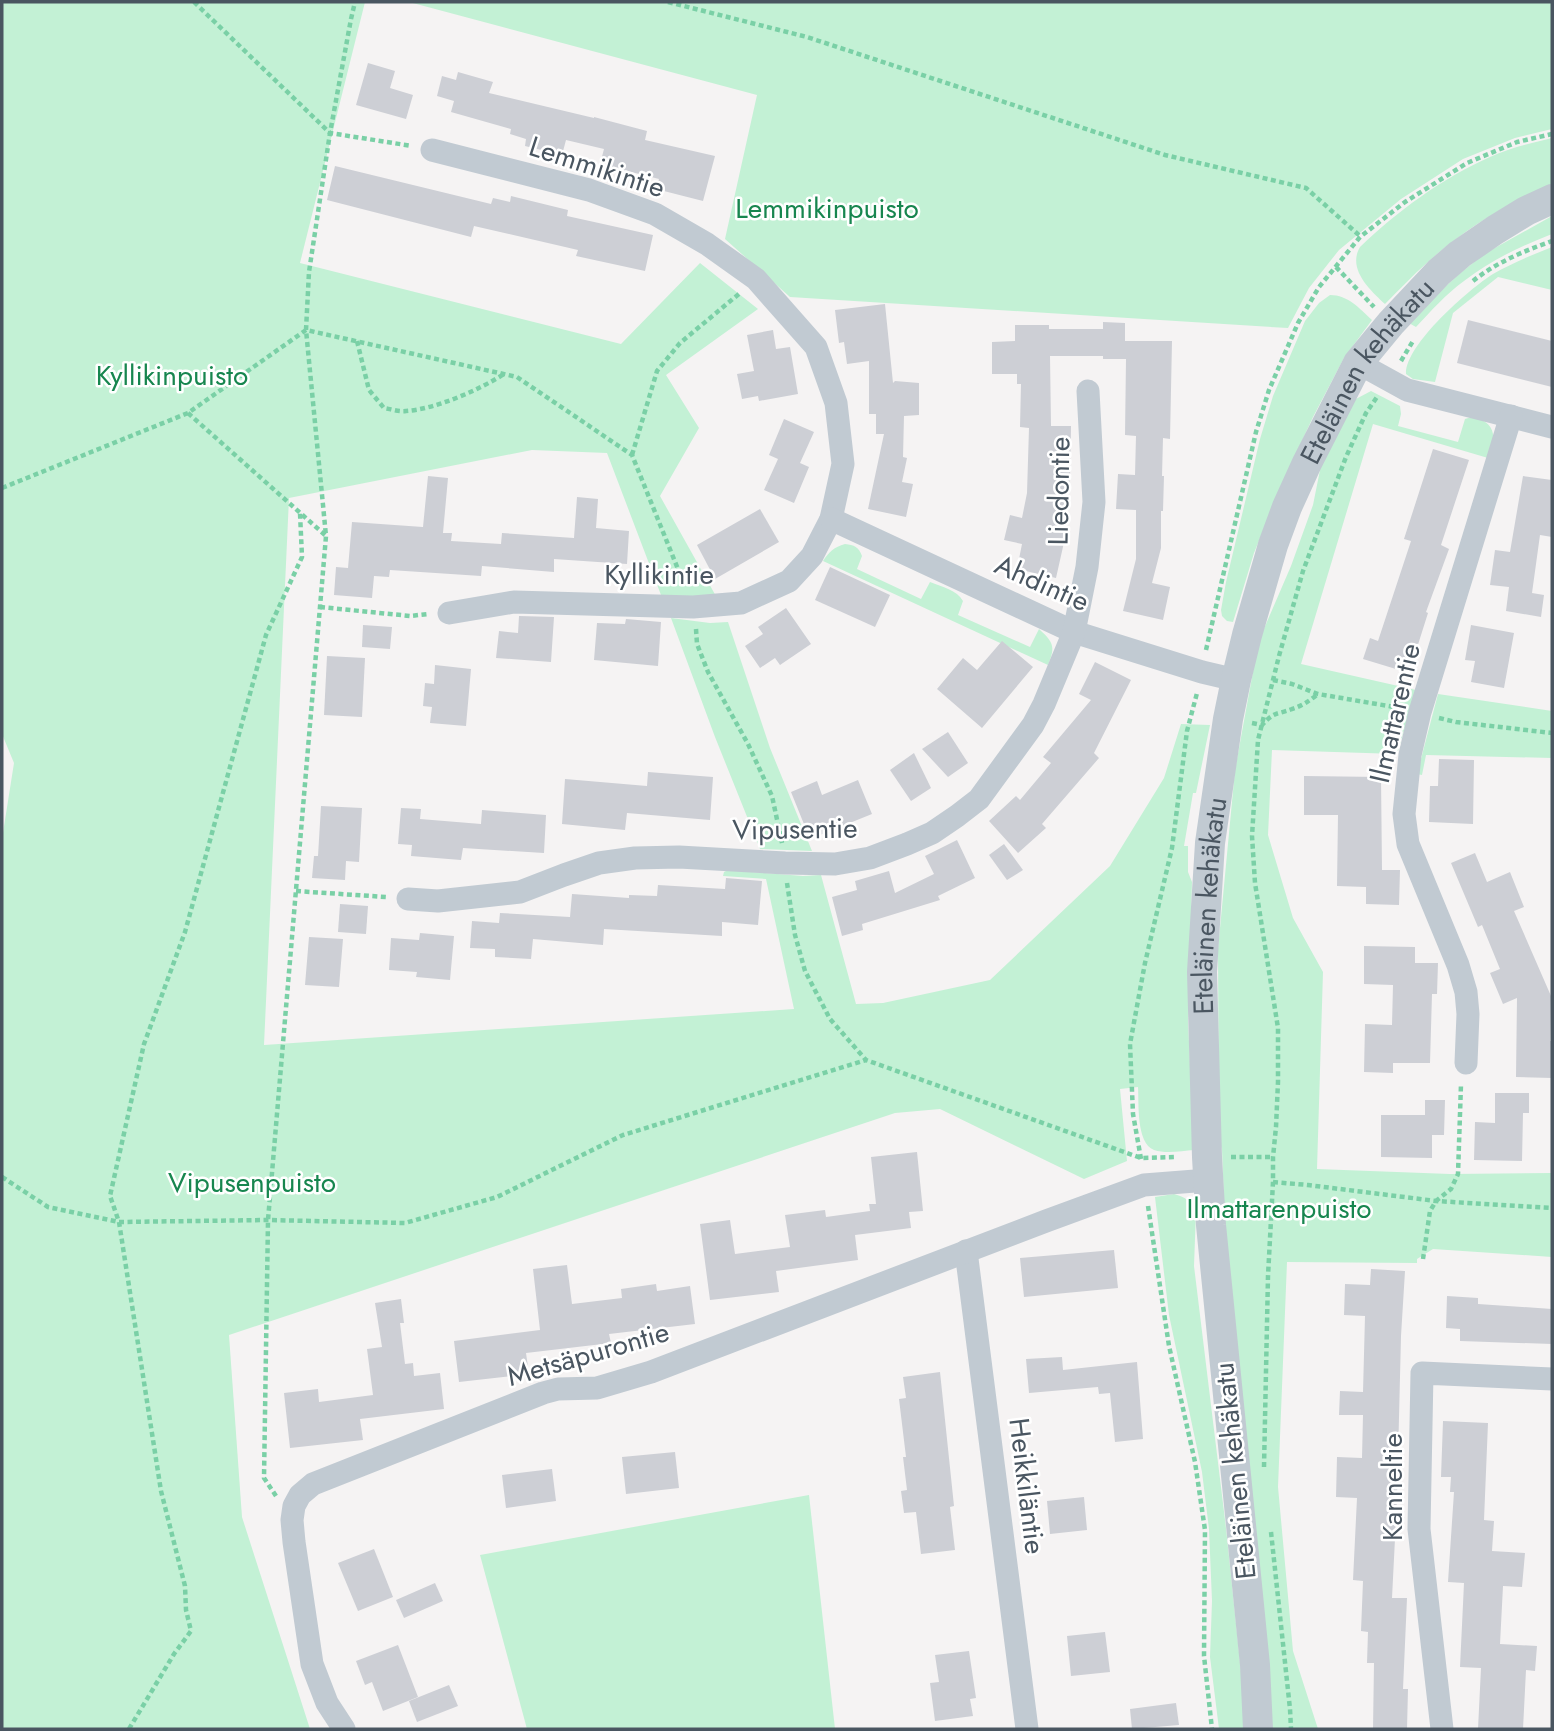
<svg xmlns="http://www.w3.org/2000/svg" width="1554" height="1731" font-family="Jost,sans-serif">
<style>
.green{fill:#c3f1d5}
.building{fill:#cdcfd5}
.lines{fill:none;stroke-linecap:round;stroke-linejoin:round}
.path{stroke:#7ad0a6;stroke-width:4.5;stroke-dasharray:5 3.5;stroke-linecap:butt}
.minor{stroke:#c1cad2;stroke-width:23}
.tertiary{stroke:#c1cad2;stroke-width:30}
.labels{text-anchor:middle;dominant-baseline:central;stroke-width:5;stroke-linejoin:round;paint-order:stroke}
.street-label{font-size:28px;fill:#4a5661;stroke:#fff}
.park-label{font-size:28px;fill:#17864f;stroke:#fff}
</style>
<rect width="100%" height="100%" fill="#f5f3f3"/>
<!-- green -->
<g class="green">
<path d="M2 2H365L300 263 621 344 700 263 758 309 666 375 699 428 660 496 717 598 661 595 607 453 532 450 289 498 264 1045 794 1009 766 879 723 876 724 872 728 870 803 876 821 875 856 1004 883 1003 990 980 1110 866 1164 778 1181 724 1210 725 1196 793H1193L1184 846H1188V872L1192 882 1188 1021 1194 1150C1182 1151 1166 1154 1154 1150 1136 1143 1139 1103 1138 1087L1120 1089 1127 1161 1084 1179 940 1109 895 1113 229 1335 242 1517 310 1729H2V839L14 763 2 734Z"/>
<path d="M409 2H1552V129L1515 138 1463 159 1401 199 1339 250 1309 288 1288 328 790 297 725 239 757 95Z"/>
<path d="M1552 138V184C1509 202 1462 231 1428 262 1413 275 1399 290 1385 304 1370 290 1347 269 1360 247 1396 212 1444 177 1490 157 1510 148 1531 143 1552 138Z"/>
<path d="M1552 216V234C1521 246 1491 260 1464 281 1446 294 1431 311 1416 327L1407 322 1458 275 1484 254Z"/>
<path d="M1552 247V290L1498 277 1453 313 1435 382 1413 379 1406 374C1405 345 1469 289 1493 274 1512 263 1532 255 1552 247Z"/>
<path d="M1330 295C1348 295 1359 308 1372 320L1344 358 1313 417 1282 484 1254 553 1233 622 1227 621 1222 616 1221 610 1226 582 1260 439 1273 396 1305 321 1319 303Z"/>
<path d="M1371 391 1400 406 1401 414 1398 426 1458 442 1465 419C1475 415 1491 421 1493 434 1494 441 1490 451 1488 458L1373 424 1301 664 1416 690 1397 754 1272 750 1268 835 1293 918 1323 972 1317 1169 1450 1174 1552 1173V1257L1433 1249 1417 1259V1263L1287 1262 1278 1487 1293 1651 1318 1729H1271L1226 1252 1222 1150 1219 1138 1218 949 1235 770 1257 650 1263 631 1291 566 1313 505 1321 465 1354 400Z"/>
<path d="M845 544C854 545 859 547 862 556L857 569 921 599 930 582C942 587 957 590 963 601L958 615 1030 647 1039 629C1053 642 1056 646 1048 665L823 561C829 552 834 547 845 544Z"/>
<path d="M671 618 710 623 728 622 770 748 812 851 760 849 715 737Z"/>
<path d="M1438 694 1552 711V758L1426 755 1422 775 1417 774Z"/>
<path d="M1174 1194C1185 1197 1191 1201 1196 1211L1194 1266 1226 1528 1243 1691 1244 1729H1219L1210 1657 1212 1601 1209 1529 1202 1472 1169 1315 1155 1197Z"/>
<path d="M809 1495 835 1729H527L480 1555Z"/>
</g>
<!-- building -->
<g class="building">
<path d="M368 63 395 71 390 88 413 95 406 119 356 105Z"/>
<path d="M458 72 493 82 489 93 594 118V117L647 131 645 140 715 156 703 201 656 189 659 179 600 164 604 149 566 140 562 155 525 146 526 139 510 134 511 129 451 112 454 101 437 96 442 76 456 80Z"/>
<path d="M335 166 491 204 493 198 510 202 511 196 568 210 567 216 653 235 645 271 576 256 578 250 474 226 471 237 327 200Z"/>
<path d="M885 304 893 383 895 381 919 383V415L904 416 903 457 907 458 902 482 913 484 906 517 868 509 884 434H876V414H869V361L847 364 844 342 839 343 835 310Z"/>
<path d="M1468 320 1552 341V387L1457 363Z"/>
<path d="M1103 322 1125 323V341H1172L1170 439 1163 438 1162 476H1164L1163 511H1161V548L1152 583 1170 587 1163 620 1123 611 1136 559V510L1116 509 1118 474 1135 475 1136 436 1125 435 1126 359H1103V356H1050L1051 426H1071L1070 479 1059 527 1067 529 1056 578 1017 569 1022 544 1004 540 1010 515 1022 518 1027 493 1029 428 1020 427 1021 384H1017V374H992V342L1015 341V325H1049V329H1103Z"/>
<path d="M773 330 776 349 790 347 798 394 759 401 758 396 742 399 737 374 754 371 747 335Z"/>
<path d="M784 419 814 432 800 463 809 467 794 503 764 490 778 459 769 455Z"/>
<path d="M1433 449 1469 460 1441 545 1449 549 1426 612 1428 613 1409 673 1363 659 1370 638 1378 641 1411 541 1404 539Z"/>
<path d="M428 476 448 478 443 533H452L451 541 501 544 502 533 574 538 577 497 598 499 596 528 629 531 627 564 554 559V572L482 566 481 576 390 570 389 577 374 576 372 598 334 595 336 567 348 568 352 522 423 527Z"/>
<path d="M1523 476 1552 480V537L1540 535 1532 593 1544 595 1541 617 1506 611 1509 587 1490 585 1495 550 1510 552Z"/>
<path d="M760 509 779 542 715 579 697 545Z"/>
<path d="M830 567 890 595 875 627 815 600Z"/>
<path d="M786 608 811 644 780 665 775 658 760 668 745 646 763 634 758 627Z"/>
<path d="M519 616 554 617 551 662 496 658 499 631 518 633Z"/>
<path d="M626 619 661 622 658 666 594 660 597 623 625 624Z"/>
<path d="M363 625 392 627 390 649 362 647Z"/>
<path d="M1471 625 1514 633 1504 688 1471 682 1475 661 1465 660Z"/>
<path d="M1002 641 1033 667 982 728 937 689 963 658 977 670Z"/>
<path d="M327 656 365 658 362 717 324 715Z"/>
<path d="M1095 662 1131 680 1094 753 1099 758 1042 824 1046 828 1018 853 989 821 1016 796 1020 800 1051 763 1043 757 1091 700 1079 694Z"/>
<path d="M435 665 471 669 466 726 430 723 432 707 423 706 425 683 434 684Z"/>
<path d="M948 732 968 763 948 777 922 749Z"/>
<path d="M914 753 931 788 911 801 890 770Z"/>
<path d="M1439 759 1474 760 1473 824 1429 822 1430 786H1438Z"/>
<path d="M648 772 713 777 710 820 627 813 625 830 562 824 565 779 647 786Z"/>
<path d="M1304 776 1381 777 1382 870H1400L1399 905 1366 904V887L1337 886 1338 815H1304Z"/>
<path d="M858 780 872 814 810 839 791 792 817 781 822 795Z"/>
<path d="M321 806 362 808 359 862 346 861 345 880 312 878 314 856H318Z"/>
<path d="M401 808 421 809 420 819 481 824 482 810 546 815 544 853 463 848 461 860 411 856 412 845 398 844Z"/>
<path d="M957 840 975 878 938 896 940 900 862 924 863 930 842 936 832 897 857 890 855 881 889 871 895 893 934 874 925 856Z"/>
<path d="M1004 844 1023 870 1007 880 989 855Z"/>
<path d="M1475 853 1487 882 1510 872 1524 907 1514 911 1551 996 1550 1041H1552V1078L1516 1077 1517 998 1503 1004 1490 973 1500 969 1482 925 1478 927 1451 863Z"/>
<path d="M726 878 762 881 758 925 722 922V936L604 929 603 945 533 939 531 959 495 957V949L470 948 472 921 499 923 500 913 570 917 572 894 629 898V895L657 896 658 885 725 889Z"/>
<path d="M340 904 368 906 366 934 338 932Z"/>
<path d="M420 933 454 936 450 980 416 977 417 972 389 970 391 938 419 940Z"/>
<path d="M309 937 343 939 339 987 305 985Z"/>
<path d="M1364 946 1415 947V963H1438L1437 994H1432L1430 1063H1393V1073L1364 1072 1365 1024 1392 1025 1393 985 1364 984Z"/>
<path d="M1495 1093H1529V1113H1523L1522 1161 1474 1160 1475 1122 1495 1123Z"/>
<path d="M1425 1100H1445L1444 1135H1432V1158L1381 1157V1115H1425Z"/>
<path d="M917 1152 923 1211 909 1212 911 1228 855 1235 858 1260 776 1271 779 1292 710 1300 700 1224 730 1220 735 1254 790 1247 785 1215 825 1210 826 1217 870 1211 869 1204H876L871 1157Z"/>
<path d="M1114 1250 1118 1288 1024 1297 1020 1258Z"/>
<path d="M567 1265 572 1304 622 1298 621 1289 656 1284 657 1291 690 1286 695 1324 609 1334 611 1343 526 1353 529 1374 459 1382 454 1341 540 1330 533 1269Z"/>
<path d="M1371 1269 1405 1271 1401 1336 1397 1499 1392 1598H1407L1403 1689H1408L1407 1729H1373L1374 1663H1367L1368 1632 1361 1631 1363 1581 1353 1580 1357 1498 1336 1497 1337 1457 1362 1458 1363 1415H1339L1340 1391 1363 1392 1365 1316 1344 1315 1345 1284 1370 1285Z"/>
<path d="M1447 1296 1478 1298V1304L1552 1309V1344L1460 1341V1329L1446 1328Z"/>
<path d="M401 1299 404 1323H400L405 1364 413 1363 414 1376 440 1373 444 1409 360 1419 363 1440 290 1448 284 1393 318 1389 319 1402 373 1395 367 1349 382 1347 375 1303Z"/>
<path d="M1062 1357 1063 1370 1137 1362 1143 1439 1115 1442 1110 1393 1099 1394 1098 1387 1029 1393 1026 1359Z"/>
<path d="M940 1372 954 1506 950 1507 955 1550 921 1554 916 1512 904 1513 901 1491 907 1490 903 1457H906L899 1399 906 1398 903 1377Z"/>
<path d="M1443 1421 1488 1423 1484 1520 1494 1521 1492 1551 1525 1553 1522 1587 1503 1586 1500 1644 1537 1646 1535 1671 1526 1670 1523 1729H1478L1481 1668 1460 1667 1464 1583 1448 1582 1454 1492H1450L1451 1477H1441Z"/>
<path d="M675 1452 679 1488 626 1494 622 1457Z"/>
<path d="M552 1469 556 1501 506 1508 502 1475Z"/>
<path d="M1084 1497 1087 1530 1050 1534 1047 1501Z"/>
<path d="M374 1549 393 1597 358 1611 338 1563Z"/>
<path d="M435 1583 443 1601 404 1618 396 1600Z"/>
<path d="M1105 1632 1110 1672 1071 1676 1067 1636Z"/>
<path d="M398 1645 418 1697 383 1711 372 1682 365 1685 356 1661Z"/>
<path d="M969 1651 976 1698 970 1699 973 1716 935 1721 930 1683 939 1682 935 1655Z"/>
<path d="M449 1685 458 1706 417 1722 409 1701Z"/>
<path d="M1176 1703 1179 1725 1132 1729 1130 1709Z"/>
</g>
<g class="lines">
<!-- path -->
<g class="path">
<path d="M194 2 330 133 412 146"/>
<path d="M668 2 807 37 1165 155 1306 188 1360 236"/>
<path d="M1336 267 1374 307"/>
<path d="M1473 281C1497 262 1524 251 1552 241"/>
<path d="M357 341 369 390 384 408C391 409 399 412 406 411 436 409 479 390 504 374"/>
<path d="M1401 361 1413 341"/>
<path d="M188 413 325 535"/>
<path d="M632 455 657 371 680 343 740 293"/>
<path d="M2 488 188 413 306 330 517 377 632 455 684 584"/>
<path d="M320 607 410 616 428 614"/>
<path d="M696 629 697 644 708 672 748 744 772 796 782 843"/>
<path d="M1206 650 1256 432 1269 390 1298 323 1319 287 1360 237 1405 202 1467 163 1517 142 1552 134"/>
<path d="M1273 680 1292 684 1318 694 1400 708"/>
<path d="M1439 718 1456 722 1552 733"/>
<path d="M1252 723 1262 725C1275 711 1276 715 1292 709 1302 706 1309 701 1318 694"/>
<path d="M787 883 795 935 805 971 830 1019 866 1060 1141 1158 1174 1157"/>
<path d="M296 891 386 897"/>
<path d="M1231 1157H1273"/>
<path d="M1141 1159 1133 1114 1130 1044 1145 963 1172 848 1187 731 1197 693"/>
<path d="M2 1177 48 1207 119 1222 268 1220 405 1223 497 1197 623 1135 866 1060"/>
<path d="M1273 1182 1308 1185 1436 1201 1552 1208"/>
<path d="M1148 1206 1169 1346 1195 1462 1205 1530 1204 1656 1212 1729"/>
<path d="M1423 1259 1430 1211 1436 1201 1451 1189 1458 1174 1461 1084"/>
<path d="M1264 1467 1268 1276 1273 1182V1157L1276 1127 1278 1082V1028L1255 883 1252 836 1258 740 1279 656 1303 571 1346 457 1366 413 1377 397"/>
<path d="M276 1496 264 1478 268 1220 326 536 306 330 309 272 330 133 351 19 355 2"/>
<path d="M1271 1532 1290 1709 1291 1729"/>
<path d="M129 1729 174 1654 191 1631 186 1610 185 1586 161 1491 119 1222 110 1196 144 1044 185 932 266 635 302 557 300 513"/>
</g>
<!-- minor -->
<g class="minor">
<path d="M432 150 589 190 655 214 707 244 756 279 816 347 836 403 843 464 831 519 812 556 789 581 741 603 693 607 514 602 449 613"/>
<path d="M1358 363 1407 390 1552 427"/>
<path d="M831 519 1074 632 1202 672 1236 680"/>
<path d="M408 899 438 901 520 892 564 875 599 863 635 858 679 857 785 863 835 864 870 858 907 844 932 833 957 816 979 799 1033 725 1044 704 1074 632 1087 567 1094 502 1088 391"/>
<path d="M1466 1063 1468 1014 1466 992 1458 965 1408 844 1404 814 1410 755 1420 712 1511 416"/>
<path d="M966 1251 1027 1729"/>
<path d="M344 1729 327 1703 312 1664 294 1542 292 1520 294 1506 300 1495 313 1484 543 1393 558 1389 597 1388 651 1372 1046 1221 1144 1185 1208 1180"/>
<path d="M1442 1729 1419 1529 1422 1373 1552 1379"/>
</g>
<!-- tertiary -->
<path class="tertiary" id="s1" d="M1258 1729 1255 1665 1211 1225 1207 1157 1202 972 1210 843 1228 719 1236 680 1247 635 1273 545 1287 507 1307 463 1358 363 1391 323 1439 272 1460 254 1495 230 1526 211 1552 199"/>
</g>
<g class="labels">
<!-- street labels -->
<g class="street-label">
<text transform="translate(597 167) rotate(18)">Lemmikintie</text>
<text stroke="none"><textPath href="#s1" startOffset="1393">Eteläinen kehäkatu</textPath></text>
<text transform="translate(1059 491) rotate(-89)">Liedontie</text>
<text x="659" y="574">Kyllikintie</text>
<text transform="translate(1042 583) rotate(24)">Ahdintie</text>
<text transform="translate(1395 713) rotate(-77)">Ilmattarentie</text>
<text transform="translate(795 829) rotate(-1)">Vipusentie</text>
<text stroke="none"><textPath href="#s1" startOffset="826">Eteläinen kehäkatu</textPath></text>
<text transform="translate(588 1354) rotate(-16)">Metsäpurontie</text>
<text transform="translate(1235 1471) rotate(-96)">Eteläinen kehäkatu</text>
<text transform="translate(1027 1486) rotate(83)">Heikkiläntie</text>
<text transform="translate(1392 1487) rotate(-90)">Kanneltie</text>
</g>
<!-- park labels -->
<g class="park-label">
<text x="827" y="208">Lemmikinpuisto</text>
<text x="172" y="375">Kyllikinpuisto</text>
<text x="252" y="1182">Vipusenpuisto</text>
<text x="1279" y="1208">Ilmattarenpuisto</text>
</g>
</g>
<!-- border -->
<rect width="1554" height="1731" fill="none" stroke="#4a5661" stroke-width="7"/>
</svg>
